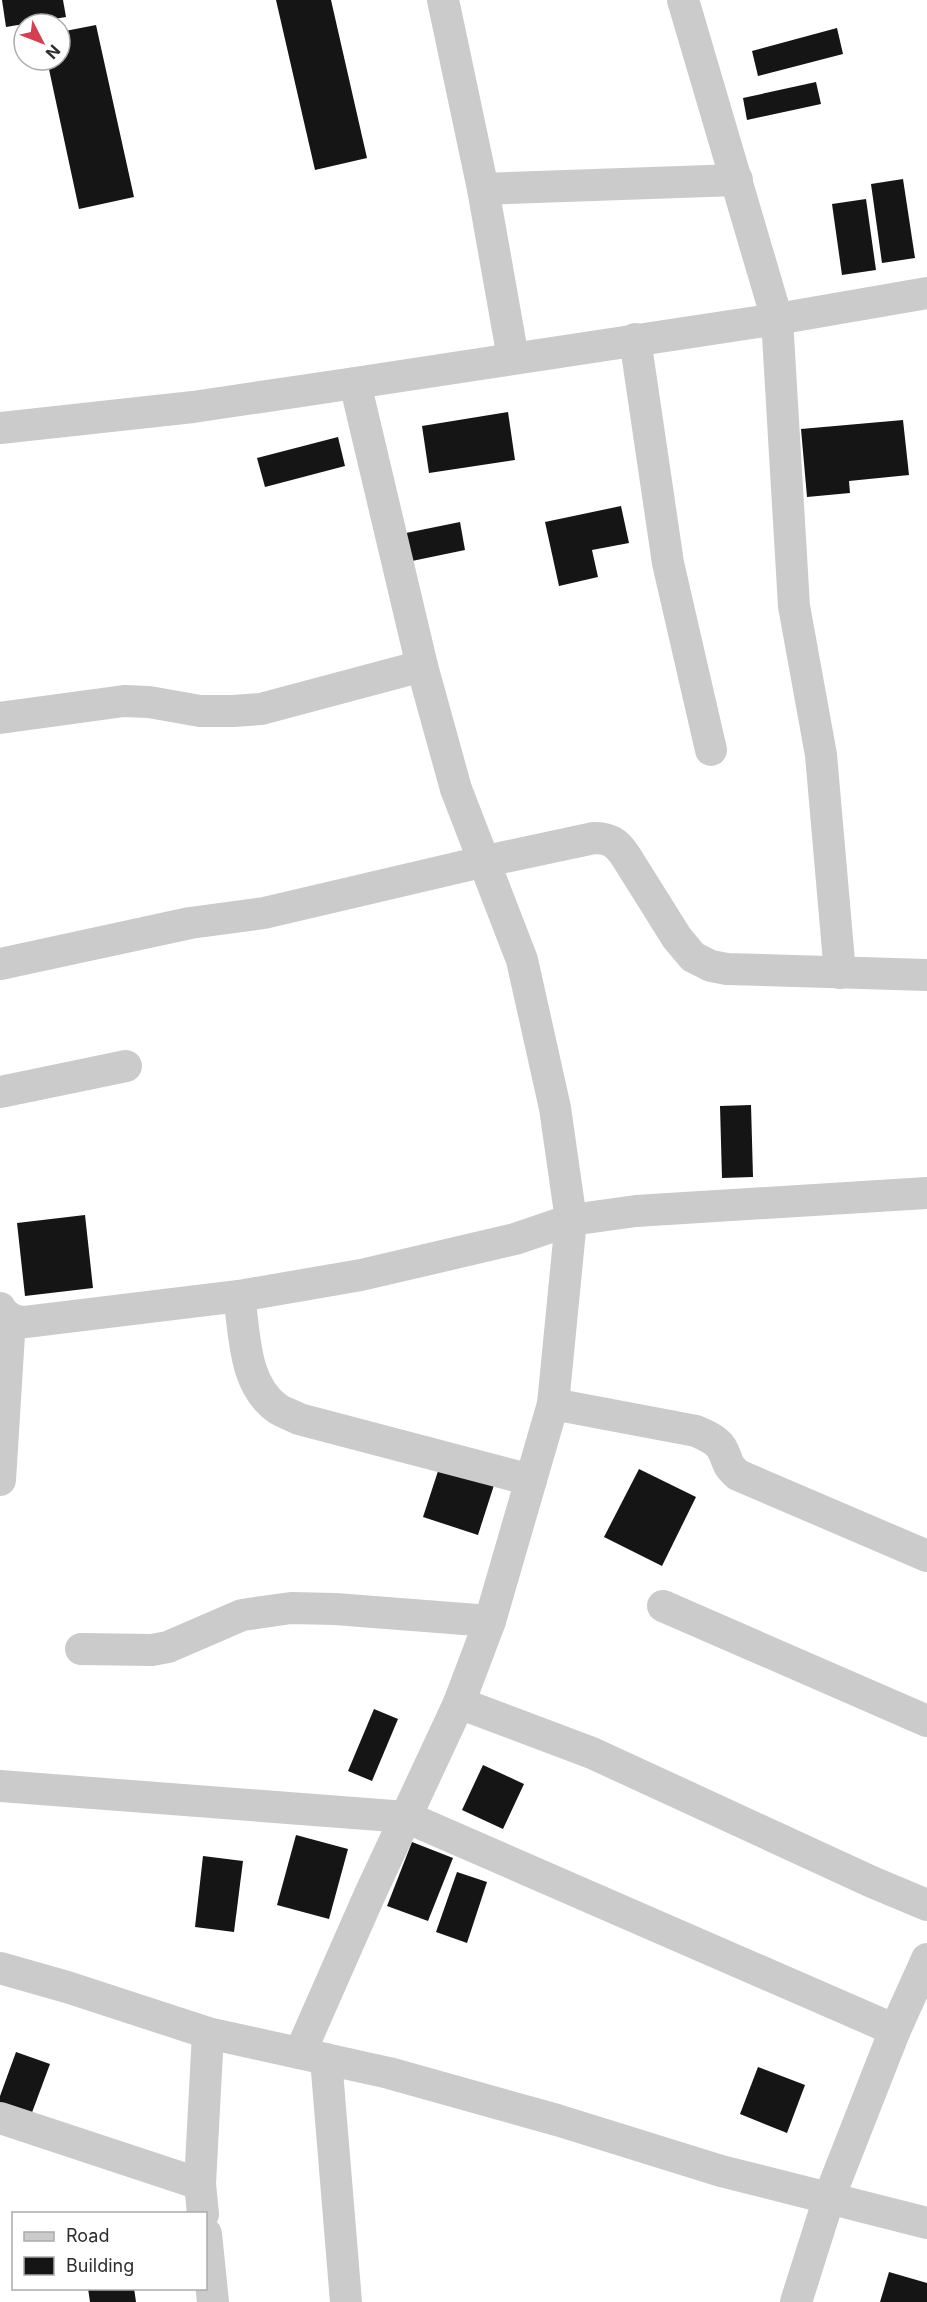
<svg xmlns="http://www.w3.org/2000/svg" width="927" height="2302" font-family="Inter,sans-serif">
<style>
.building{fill:#151515}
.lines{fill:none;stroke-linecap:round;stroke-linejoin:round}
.street{stroke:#cbcbcb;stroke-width:32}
</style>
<rect width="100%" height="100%" fill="#fff"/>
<!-- building -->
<g class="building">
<path d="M2 0H63L66 17 6 27Z"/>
<path d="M276 0H331L367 158 315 170Z"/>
<path d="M96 25 134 197 79 209 47 60H60V32Z"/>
<path d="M837 28 843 54 758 76 752 51Z"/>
<path d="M816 82 821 104 747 120 743 98Z"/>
<path d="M903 179 915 258 882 263 871 184Z"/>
<path d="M866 199 876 270 842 275 832 204Z"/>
<path d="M508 412 515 460 429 473 422 426Z"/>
<path d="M903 420 909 475 849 481 850 493 807 497 801 429Z"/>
<path d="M338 437 345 466 265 487 257 458Z"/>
<path d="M621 506 629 543 592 550 598 577 559 586 545 522Z"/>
<path d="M460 522 465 550 412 561 406 533Z"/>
<path d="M751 1105 753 1177 722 1178 720 1106Z"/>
<path d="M85 1215 93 1288 25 1296 17 1223Z"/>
<path d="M440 1465 495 1482 478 1535 423 1517Z"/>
<path d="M639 1469 696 1497 662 1566 604 1537Z"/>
<path d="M374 1709 398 1719 372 1781 348 1771Z"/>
<path d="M483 1765 524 1784 503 1829 462 1810Z"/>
<path d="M296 1835 348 1849 329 1919 277 1905Z"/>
<path d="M412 1842 453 1858 428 1921 387 1906Z"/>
<path d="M203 1856 243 1861 234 1932 195 1927Z"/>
<path d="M457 1872 487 1882 467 1943 436 1932Z"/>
<path d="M16 2052 50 2064 30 2118 0 2107V2096Z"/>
<path d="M758 2067 805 2085 787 2133 740 2114Z"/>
<path d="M889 2272 927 2283V2302H880Z"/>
<path d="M88 2288H134L136 2302H90Z"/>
</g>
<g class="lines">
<!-- street -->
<g class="street">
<path d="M443 0 483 189 737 180"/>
<path d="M683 0 777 319 794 606 821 755 840 973"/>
<path d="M483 189 513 358"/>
<path d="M635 339 668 563 711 750"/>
<path d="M0 428 193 407 355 383"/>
<path d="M0 718 124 701 149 702 200 711H233L261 709 422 666"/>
<path d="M0 964 190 923 264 913 486 861 594 838C609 838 616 842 625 855L677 938 693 957 711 966 727 969 927 975"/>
<path d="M0 1092 126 1066"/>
<path d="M239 1296C245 1333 243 1385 278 1409 284 1413 292 1415 299 1419L531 1480"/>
<path d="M0 1308C5 1318 14 1322 25 1322L239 1296 361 1275 515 1239 571 1220 636 1211 927 1193"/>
<path d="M553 1404 696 1431C705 1435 715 1439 721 1447 729 1460 724 1463 738 1475L927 1556"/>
<path d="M0 1480 10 1318"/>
<path d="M663 1606 927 1721"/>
<path d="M81 1649 152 1650 168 1647 242 1615 291 1608 335 1609 490 1621"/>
<path d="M459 1703 592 1753 872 1882 927 1905"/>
<path d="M0 1786 406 1817 895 2030"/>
<path d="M0 1968 67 1987 208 2033 389 2073 557 2120 721 2171 927 2223"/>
<path d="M300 2053 370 1894 459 1703 490 1621 553 1404 571 1220 555 1108 522 960 456 789 422 666 355 383 777 319 927 293"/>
<path d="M326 2059 346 2302"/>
<path d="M0 2118 200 2184"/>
<path d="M203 2214 200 2184 208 2033"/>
<path d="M206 2234 213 2302"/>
<path d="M796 2302 829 2198 895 2030 927 1959"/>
</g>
</g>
<!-- legend -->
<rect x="12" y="2212" width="195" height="78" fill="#ffffff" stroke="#ababab" stroke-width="1.5"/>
<rect x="24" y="2232" width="30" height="9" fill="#cbcbcb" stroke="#ababab" stroke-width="1.5"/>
<text x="66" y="2242" font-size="18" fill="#2e2e2e">Road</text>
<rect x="24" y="2257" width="30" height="18" fill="#151515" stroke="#ababab" stroke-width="1.5"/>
<text x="66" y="2272" font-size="18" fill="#2e2e2e">Building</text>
<!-- north arrow -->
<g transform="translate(42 42) rotate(132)"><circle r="28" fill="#ffffff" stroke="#ababab" stroke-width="1.5"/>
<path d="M0-4.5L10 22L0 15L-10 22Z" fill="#d53f50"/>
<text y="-9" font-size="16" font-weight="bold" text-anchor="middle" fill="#2e2e2e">N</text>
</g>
</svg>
